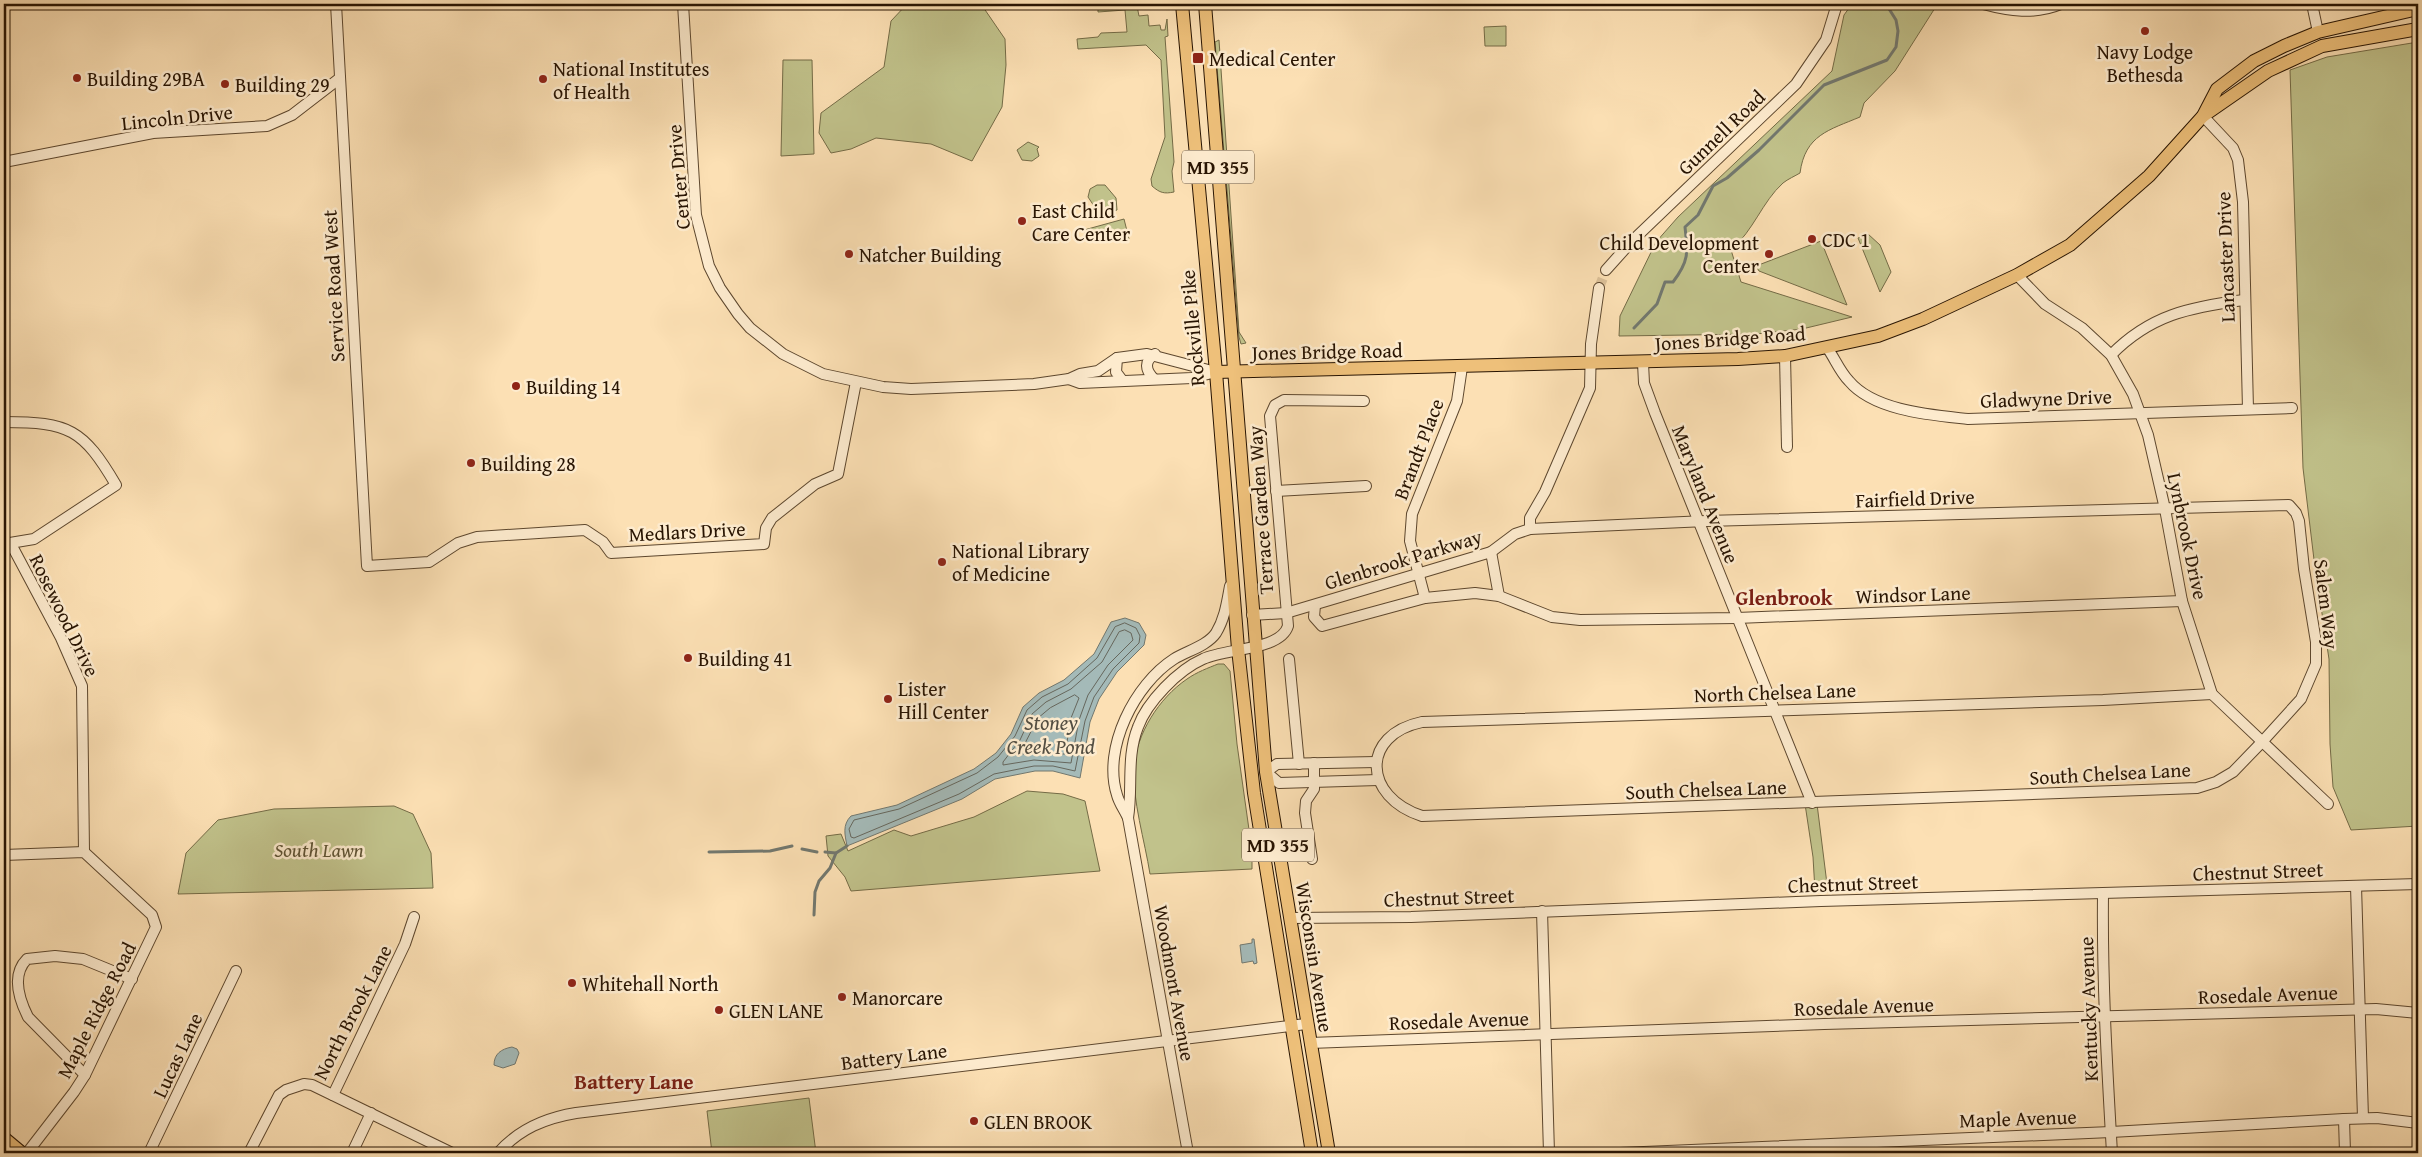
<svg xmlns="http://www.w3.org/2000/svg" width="2422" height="1157" font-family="'Gentium Book Plus',serif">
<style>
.green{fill:#c1c28b;stroke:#746b46}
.water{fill:#a4bab8;stroke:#72786f}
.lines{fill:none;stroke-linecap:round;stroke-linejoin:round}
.shore{stroke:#66675d;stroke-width:1}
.stream{stroke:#72786f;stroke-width:3}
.minor-tunnel{stroke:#dcc199;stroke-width:10;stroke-dasharray:10 5;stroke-linecap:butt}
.minor-casing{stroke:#5d472e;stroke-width:12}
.major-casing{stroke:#281402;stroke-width:14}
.minor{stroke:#fdebce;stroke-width:10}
.major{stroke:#eec07a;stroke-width:12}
.poi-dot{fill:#8f2418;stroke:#fdebce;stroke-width:2}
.labels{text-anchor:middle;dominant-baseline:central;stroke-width:5;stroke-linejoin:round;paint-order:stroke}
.shield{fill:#fdebce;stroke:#68543f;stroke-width:1}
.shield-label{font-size:19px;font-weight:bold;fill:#281402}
.poi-label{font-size:20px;fill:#281402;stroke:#fdebce;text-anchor:start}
.street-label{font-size:20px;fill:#281402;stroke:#fdebce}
.park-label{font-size:20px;font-style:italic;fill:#5e5132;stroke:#fdebce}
.neighbourhood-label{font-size:21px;font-weight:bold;fill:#7a1f14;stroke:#fdebce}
.water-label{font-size:21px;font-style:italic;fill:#534e42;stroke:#fdebce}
</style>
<rect width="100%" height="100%" fill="#fce0b4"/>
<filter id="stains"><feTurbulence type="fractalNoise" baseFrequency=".004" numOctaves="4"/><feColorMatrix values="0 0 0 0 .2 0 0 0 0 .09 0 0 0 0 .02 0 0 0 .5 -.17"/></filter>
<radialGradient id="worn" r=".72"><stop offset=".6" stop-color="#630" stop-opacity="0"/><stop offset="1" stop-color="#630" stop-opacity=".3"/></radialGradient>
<!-- green -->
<g class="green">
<path d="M907 4H981L1005 39 1006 65 1002 107 972 161 931 144 876 138 851 149 831 153 819 133 821 113 884 67 891 21Z"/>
<path d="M1852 4H1931L1935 8 1895 71 1864 103 1860 117C1829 130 1805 135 1800 173 1795 176 1788 179 1783 183 1762 202 1754 230 1731 250L1741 282 1852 317 1802 329 1756 334 1619 336 1620 316 1656 242 1678 217 1832 71 1844 15Z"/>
<path d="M1137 6 1139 16 1148 15 1149 26 1160 25 1161 30H1165L1167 19 1168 36 1165 37 1174 162 1172 171 1174 192C1164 194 1160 193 1152 186L1151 179 1165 137 1161 60 1146 45 1078 49 1077 39 1098 37 1101 33 1127 32 1125 10 1098 12V9Z"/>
<path d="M1506 26V46H1485L1484 27Z"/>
<path d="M1219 40 1239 332 1246 343 1241 344 1239 337 1215 42Z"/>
<path d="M2418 42V826L2351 830 2333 787 2330 744 2329 659 2315 568 2303 468 2290 70 2327 57Z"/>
<path d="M783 60H812L814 154 781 156Z"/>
<path d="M1028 142 1039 147 1037 149 1039 156 1032 161 1022 160 1017 150Z"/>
<path d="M1097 185H1105L1116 198 1117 210 1105 214 1098 212 1088 197 1090 189Z"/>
<path d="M1124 219 1129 239 1086 241 1084 230Z"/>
<path d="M1868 234 1880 245 1891 272 1880 292 1858 238Z"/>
<path d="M1821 241 1847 305 1759 271 1756 266Z"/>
<path d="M1218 664H1224L1230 671 1237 744 1252 851V869L1150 874C1145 842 1132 799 1134 768 1136 734 1159 698 1187 679 1197 672 1208 668 1218 664Z"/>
<path d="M1027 791 1063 794 1085 801 1100 871 851 891 845 877 828 856 826 836 841 834 848 851 894 830 911 836 974 817Z"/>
<path d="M1805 804H1817L1828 892 1815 891 1813 857Z"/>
<path d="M394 806 413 814 431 853 433 888 178 894 186 853 218 820 274 809Z"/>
<path d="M809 1098 816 1153H712L707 1111Z"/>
</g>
<!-- water -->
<g class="water">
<path d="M1125 618 1139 623 1146 635 1144 645 1117 672 1099 699 1090 722 1080 778 1053 771H1035L995 779 962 799 847 846C845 835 842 825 851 816L897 805 974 769 996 753 1011 734 1023 707 1039 693 1064 680 1094 654 1111 622Z"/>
<path d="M1252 939H1254L1257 963 1254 964 1253 961 1242 963 1240 945 1252 943Z"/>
<path d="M512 1047 517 1049 519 1053 515 1064 503 1068 494 1065C494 1054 501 1049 512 1047Z"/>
</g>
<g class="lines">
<!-- shore -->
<g class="shore">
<path d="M1125 623 1136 628 1140 636 1139 643 1113 669 1094 697 1085 721 1075 771 1053 766H1034L994 774 959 794 854 838 851 837 849 829 854 820 899 809 977 773 998 757 1015 736 1027 710 1042 697 1068 684 1097 658 1115 627Z"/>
<path d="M1125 630 1131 633 1133 640 1108 665 1088 695 1079 720 1071 763 1034 760 1003 765V762L1020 740 1032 714 1046 702 1071 689 1102 662 1119 632Z"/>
<path d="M1075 695 1079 698 1071 718 1065 754H1022L1021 751 1038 718 1050 708Z"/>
</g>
<!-- stream -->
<g class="stream">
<path d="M1634 328 1657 304 1665 282H1673C1689 261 1688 253 1685 227L1698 215 1713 186 1727 178 1759 150 1824 85 1887 60 1896 47 1898 31 1896 20 1886 4"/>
<path d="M802 849 817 852"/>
<path d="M709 852 770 851 792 846"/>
<path d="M825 852 836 853"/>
<path d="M814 915 815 892 819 881 830 868 836 853 847 846"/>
</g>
<!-- minor-tunnel -->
<path class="minor-tunnel" d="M1599 288 1606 270"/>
<!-- minor casing -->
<g class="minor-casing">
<g id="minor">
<path d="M336 4 367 566 429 562 458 543 477 537 585 530 603 542 611 553 764 544 766 528 772 518 815 484 838 474 856 382"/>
<path d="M683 4 696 215 709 266 720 288 738 314 750 328 783 354 823 374 883 387 911 389 1034 384 1069 379 1080 374 1098 371 1117 358 1147 354 1216 372"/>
<path d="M1983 4C2009 11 2035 15 2061 4"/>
<path d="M2312 4 2318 32"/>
<path d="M2203 116 2233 148 2238 160 2243 202 2248 409"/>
<path d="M4 162 153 133 267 126 292 115 340 78"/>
<path d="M1606 270 1632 241 1796 84 1826 40 1837 4"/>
<path d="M2017 275 2045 304 2082 328 2111 355 2133 394 2148 435 2165 509 2182 601 2212 694 2328 804"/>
<path d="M1828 349C1835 359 1840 372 1849 381 1874 411 1932 415 1968 419L2292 408"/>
<path d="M2111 355C2150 315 2190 307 2244 300"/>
<path d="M1785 356 1787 447"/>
<path d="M1117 358 1116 372 1122 380"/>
<path d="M1643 363 1644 383 1655 413 1812 803"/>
<path d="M1069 379 1080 383 1192 378 1212 373"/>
<path d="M1154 379C1145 370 1144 361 1155 354"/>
<path d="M4 422C69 422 83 429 116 485L34 539 4 544"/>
<path d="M1276 491 1366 486"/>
<path d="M1530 529 1706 521 2289 505 2296 513 2299 521 2304 569 2316 642V664L2301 699 2262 742 2233 772 2216 782 2197 788 1422 816C1363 797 1360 735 1422 722L2103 700 2212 694"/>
<path d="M11 544 61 638 82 686 84 852"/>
<path d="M1491 552 1499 596"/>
<path d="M1425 598 1410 541 1412 514 1457 401 1462 367"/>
<path d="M1315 605 1314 617 1322 626 1425 598 1475 593 1499 596 1552 617 1580 620 1737 618 2182 601"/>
<path d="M1252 615 1286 613 1491 552 1515 534 1530 529V518L1545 492 1590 388 1591 344 1599 288"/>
<path d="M1289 659 1299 764"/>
<path d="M1376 762 1277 764 1266 772 1279 783 1378 780"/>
<path d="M1128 818C1133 787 1126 757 1138 727 1147 702 1178 670 1203 659 1226 648 1280 651 1288 626L1270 416 1275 405 1284 400 1364 401"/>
<path d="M4 855 84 852 152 915 156 927 85 1075 74 1092 27 1153"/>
<path d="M1312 859 1305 813 1306 801 1314 789V763"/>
<path d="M2356 886 2363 1118"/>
<path d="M2103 894C2102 981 2107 1067 2112 1153"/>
<path d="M1542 911 1549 1153"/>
<path d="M1290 918 1411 917 1821 901 2418 884"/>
<path d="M1310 1043 1824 1024 2376 1009 2418 1013"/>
<path d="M85 1075 28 1017C19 999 11 975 27 959L55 956 83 959 132 979"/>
<path d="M333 1095 405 944 414 917"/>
<path d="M2344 1119 2345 1153"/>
<path d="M149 1153 236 971"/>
<path d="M249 1153 279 1095 286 1090 304 1084 312 1085 452 1153"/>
<path d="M352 1153 371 1113"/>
<path d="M498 1153C519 1129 545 1118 576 1113L1306 1024"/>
<path d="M1188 1153 1128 818C1125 811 1119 803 1117 795 1102 748 1135 684 1174 659 1187 651 1207 646 1216 633 1225 618 1227 602 1230 586"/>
<path d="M1620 1153 2111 1132 2344 1119 2377 1118 2418 1123"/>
</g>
</g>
<!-- major casing -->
<g class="major-casing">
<g id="major">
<path d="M1182 4 1216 372 1238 649 1254 793 1312 1153"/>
<path d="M1205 4 1266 772 1329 1153"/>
<path d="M2203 116 2268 71 2322 46 2418 29"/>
<path d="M1216 372 1738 359 1785 356 1878 336 1923 319 2017 275 2070 245 2149 176 2203 116 2217 89 2254 61 2284 46 2318 32 2418 9"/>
<path d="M4 1138 22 1153"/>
</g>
</g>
<!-- minor -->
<use href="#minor" class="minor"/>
<!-- major -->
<use href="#major" class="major"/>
</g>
<!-- markers -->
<g class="poi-dot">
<circle cx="2145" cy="31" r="5"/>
<rect x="1192" y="52" width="12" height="12" rx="2.5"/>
<circle cx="77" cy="78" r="5"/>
<circle cx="543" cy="79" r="5"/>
<circle cx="225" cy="84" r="5"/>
<circle cx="1022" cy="221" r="5"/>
<circle cx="1812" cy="239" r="5"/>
<circle cx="849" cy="254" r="5"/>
<circle cx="1769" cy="254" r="5"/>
<circle cx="516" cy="386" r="5"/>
<circle cx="471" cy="463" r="5"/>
<circle cx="942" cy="562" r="5"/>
<circle cx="688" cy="658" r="5"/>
<circle cx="888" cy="699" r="5"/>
<circle cx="572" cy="983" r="5"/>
<circle cx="842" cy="997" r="5"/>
<circle cx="719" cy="1010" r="5"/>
<circle cx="974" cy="1121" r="5"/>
</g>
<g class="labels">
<!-- shield labels -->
<g class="shield">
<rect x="1182" y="150.5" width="72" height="33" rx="4"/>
<rect x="1242" y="828.5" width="72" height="33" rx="4"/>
</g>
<g class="shield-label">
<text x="1218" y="167">MD 355</text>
<text x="1278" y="845">MD 355</text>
</g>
<!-- poi labels -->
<g class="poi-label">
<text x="2145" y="51" text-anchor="middle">Navy Lodge<tspan x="2145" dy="23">Bethesda</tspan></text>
<text x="1209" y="58">Medical Center</text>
<text x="553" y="68">National Institutes<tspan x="553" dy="23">of Health</tspan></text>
<text x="87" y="78">Building 29BA</text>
<text x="235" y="84">Building 29</text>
<text x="1032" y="210">East Child<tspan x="1032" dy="23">Care Center</tspan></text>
<text x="1822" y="239">CDC 1</text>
<text x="1759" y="242" text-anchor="end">Child Development<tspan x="1759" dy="23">Center</tspan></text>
<text x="859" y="254">Natcher Building</text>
<text x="526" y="386">Building 14</text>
<text x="481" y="463">Building 28</text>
<text x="952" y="550">National Library<tspan x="952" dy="23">of Medicine</tspan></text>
<text x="698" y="658">Building 41</text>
<text x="898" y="688">Lister<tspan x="898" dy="23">Hill Center</tspan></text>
<text x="582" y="983">Whitehall North</text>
<text x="852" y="997">Manorcare</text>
<text x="729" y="1010">GLEN LANE</text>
<text x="984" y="1121">GLEN BROOK</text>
</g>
<!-- street labels -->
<g class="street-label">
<text transform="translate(177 117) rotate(-6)">Lincoln Drive</text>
<text transform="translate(1721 132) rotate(-44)">Gunnell Road</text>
<text transform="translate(678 177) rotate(-95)">Center Drive</text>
<text transform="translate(2225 257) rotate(-92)">Lancaster Drive</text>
<text transform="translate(333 286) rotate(-93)">Service Road West</text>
<text transform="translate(1192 328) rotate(-95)">Rockville Pike</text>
<text transform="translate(1730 338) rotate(-4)">Jones Bridge Road</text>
<text transform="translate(1327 351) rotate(-1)">Jones Bridge Road</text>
<text transform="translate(2046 398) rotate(-2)">Gladwyne Drive</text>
<text transform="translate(1418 449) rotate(-69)">Brandt Place</text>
<text transform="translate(1706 494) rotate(68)">Maryland Avenue</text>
<text transform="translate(1915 498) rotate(-2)">Fairfield Drive</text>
<text transform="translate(1260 510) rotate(-94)">Terrace Garden Way</text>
<text transform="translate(687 531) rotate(-3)">Medlars Drive</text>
<text transform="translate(2188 536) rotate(78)">Lynbrook Drive</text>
<text transform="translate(1403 559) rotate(-17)">Glenbrook Parkway</text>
<text transform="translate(1913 594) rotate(-2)">Windsor Lane</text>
<text transform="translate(2327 604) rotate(83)">Salem Way</text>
<text transform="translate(65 615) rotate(64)">Rosewood Drive</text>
<text transform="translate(1775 692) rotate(-2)">North Chelsea Lane</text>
<text transform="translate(2110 773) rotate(-3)">South Chelsea Lane</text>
<text transform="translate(1706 789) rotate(-2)">South Chelsea Lane</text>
<text transform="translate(2258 871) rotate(-2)">Chestnut Street</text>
<text transform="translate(1853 883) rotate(-2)">Chestnut Street</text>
<text transform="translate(1449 897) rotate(-2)">Chestnut Street</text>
<text transform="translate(1315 957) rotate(81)">Wisconsin Avenue</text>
<text transform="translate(1175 983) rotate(80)">Woodmont Avenue</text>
<text transform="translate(2268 994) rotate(-2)">Rosedale Avenue</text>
<text transform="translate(1864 1006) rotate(-2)">Rosedale Avenue</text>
<text transform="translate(2088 1009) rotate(-92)">Kentucky Avenue</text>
<text transform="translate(96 1010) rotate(-63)">Maple Ridge Road</text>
<text transform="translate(352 1012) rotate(-63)">North Brook Lane</text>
<text transform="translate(1459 1020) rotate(-2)">Rosedale Avenue</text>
<text transform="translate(177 1055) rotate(-65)">Lucas Lane</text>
<text transform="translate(894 1056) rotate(-7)">Battery Lane</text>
<text transform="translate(2018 1118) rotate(-2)">Maple Avenue</text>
</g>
<!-- park labels -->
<g class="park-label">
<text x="319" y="849">South Lawn</text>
</g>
<!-- neighbourhood labels -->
<g class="neighbourhood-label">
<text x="1784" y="597">Glenbrook</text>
<text x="634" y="1081">Battery Lane</text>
</g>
<!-- water labels -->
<g class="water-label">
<text x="1051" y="722">Stoney<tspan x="1051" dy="24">Creek Pond</tspan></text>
</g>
</g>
<!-- margin -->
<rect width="2422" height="1157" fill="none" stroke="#fce0b4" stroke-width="20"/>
<rect x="5" y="5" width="2412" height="1147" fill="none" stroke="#281402" stroke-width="2.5"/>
<rect x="10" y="10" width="2402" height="1137" fill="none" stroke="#281402"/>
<rect width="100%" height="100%" filter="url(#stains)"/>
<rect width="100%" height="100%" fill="url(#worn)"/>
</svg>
